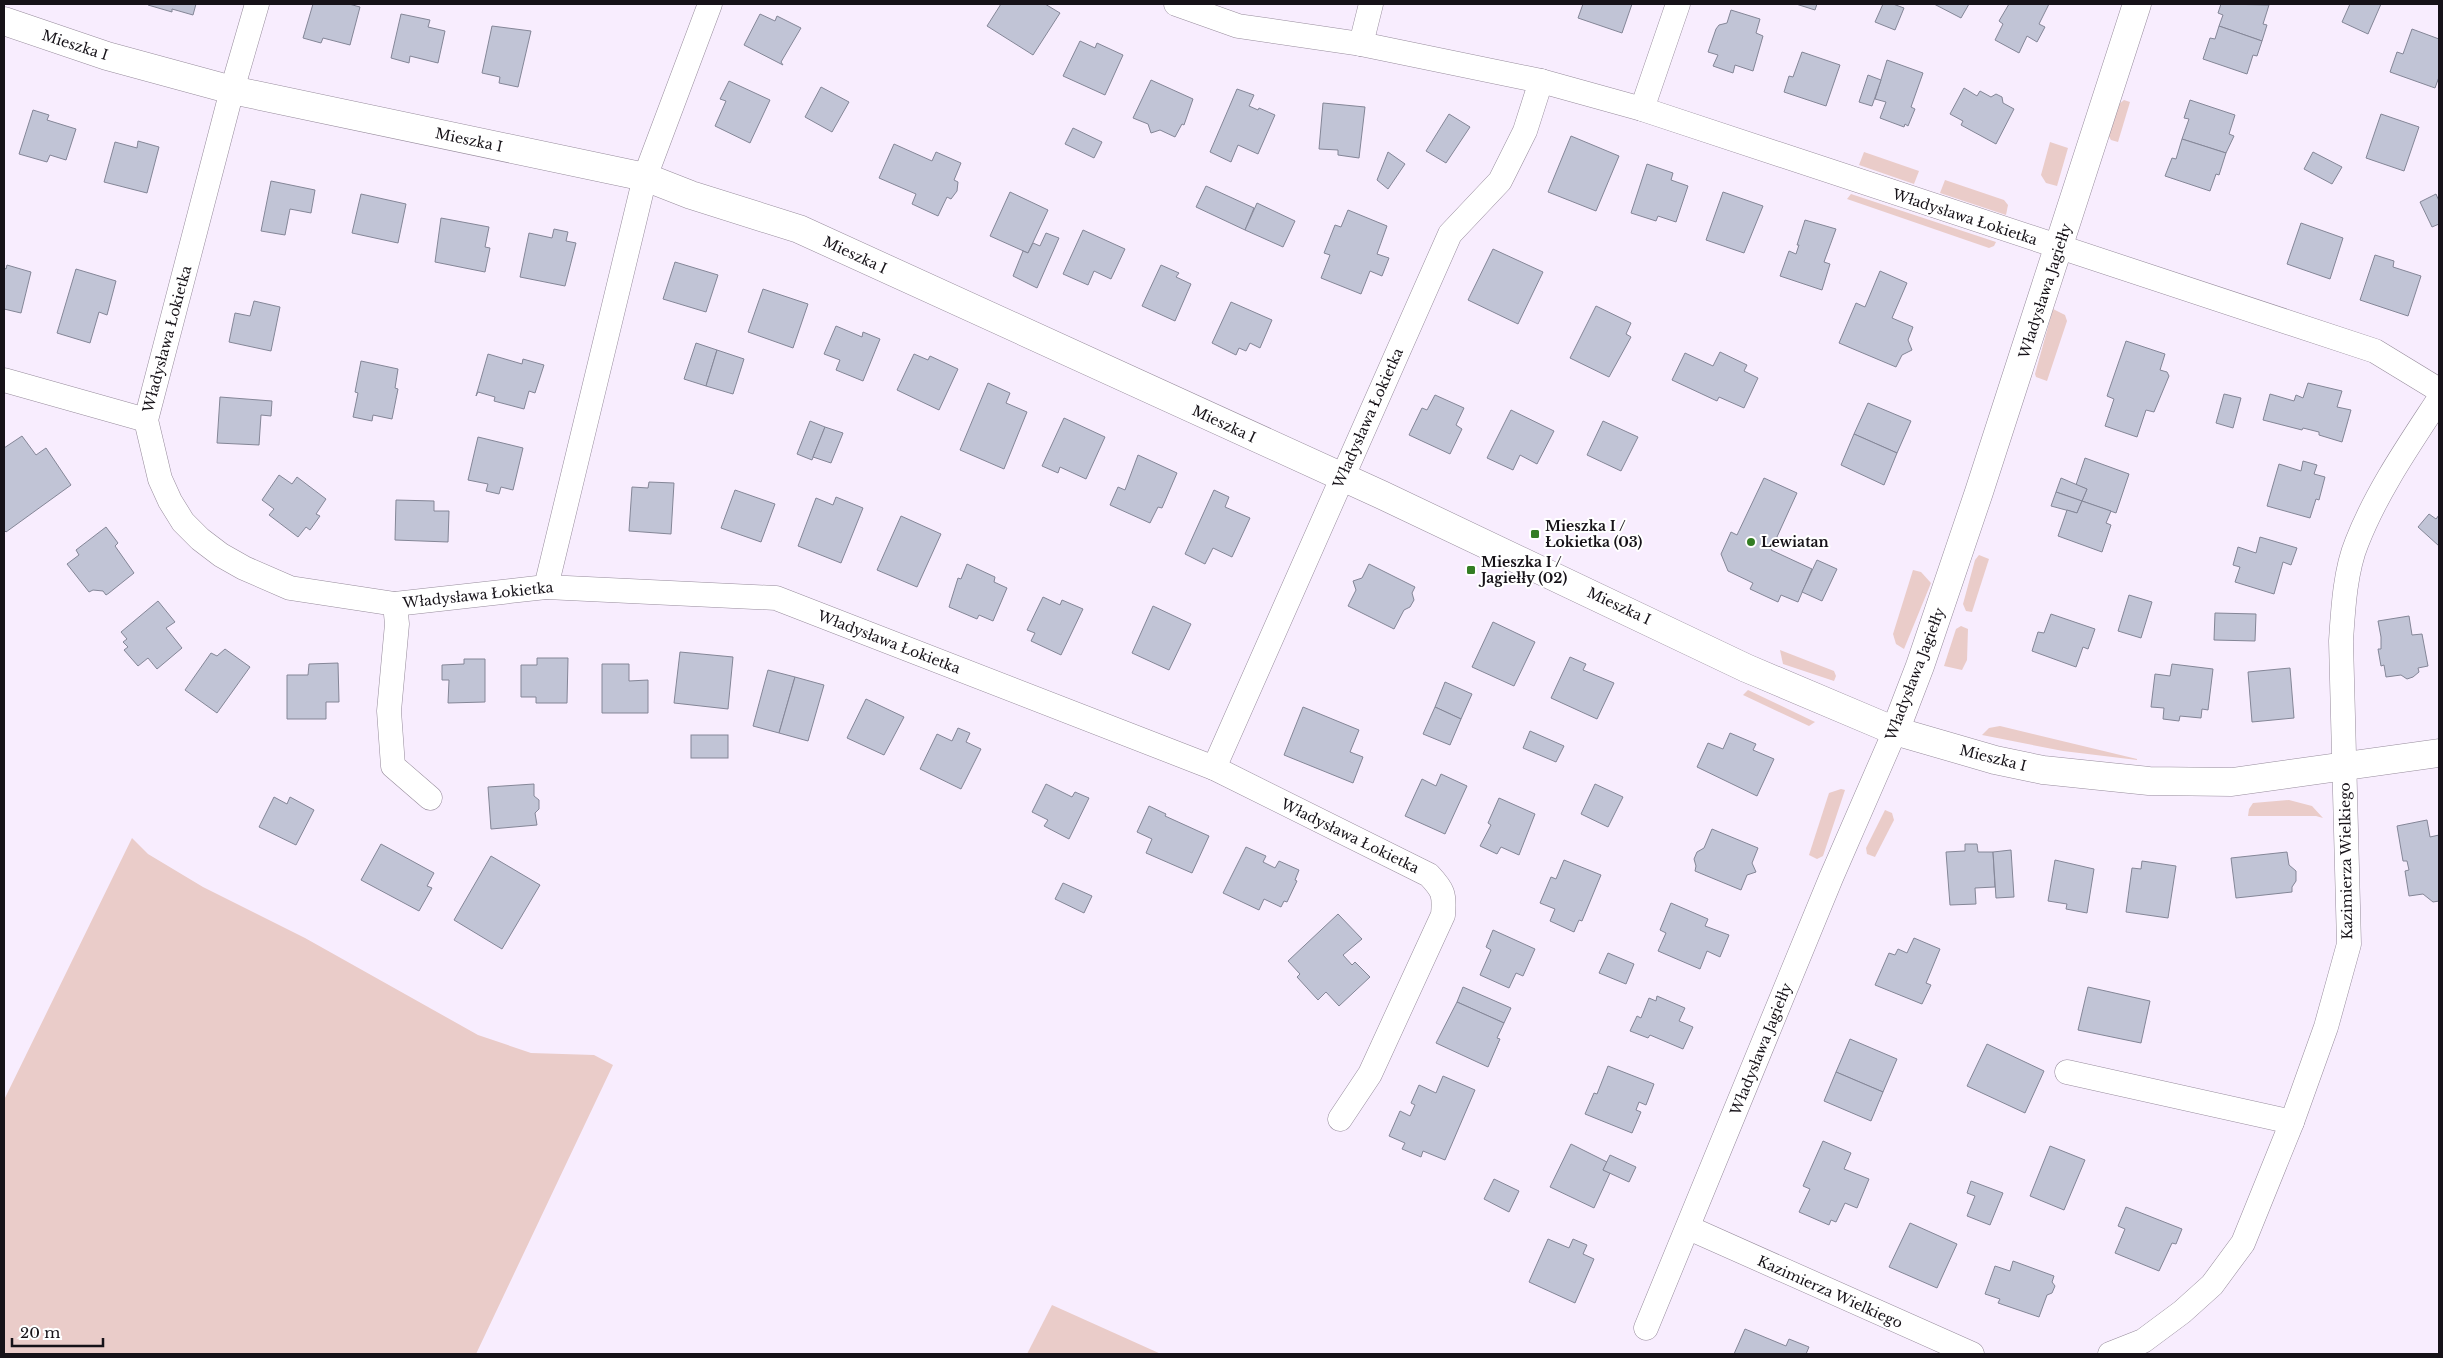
<svg xmlns="http://www.w3.org/2000/svg" width="2443" height="1358" font-family="'Libre Baskerville',serif">
<style>
.green{fill:#eaccc9}
.building{fill:#c1c4d6;stroke:#848697}
.lines{fill:none;stroke-linecap:round;stroke-linejoin:round}
.minor-casing{stroke:#978c9c;stroke-width:25}
.tertiary-casing{stroke:#978c9c;stroke-width:29}
.minor{stroke:#fff;stroke-width:24}
.tertiary{stroke:#fff;stroke-width:28}
.poi-dot{fill:#337d23;stroke:#fff;stroke-width:2}
.labels{text-anchor:middle;dominant-baseline:central;stroke-width:4;stroke-linejoin:round;paint-order:stroke}
.street-label{font-size:14px;fill:#161218;stroke:#fff}
.poi-label{font-size:14px;font-weight:bold;fill:#161218;stroke:#fff;text-anchor:start}
</style>
<rect width="100%" height="100%" fill="#f8edfe"/>
<!-- green -->
<g class="green">
<path d="M2124 100 2130 102 2118 142 2111 140 2108 135 2119 104Z"/>
<path d="M2050 142 2068 148 2057 186 2046 183 2041 175Z"/>
<path d="M1864 152 1919 171 1914 184 1859 165Z"/>
<path d="M1945 180 2004 200 2008 205 2006 215 1940 193Z"/>
<path d="M1851 194 1996 242 1994 246 1989 248 1847 199Z"/>
<path d="M2053 309 2065 315 2067 321 2047 381 2036 377 2035 374Z"/>
<path d="M1979 555 1989 559 1972 612 1966 611 1963 604 1975 560Z"/>
<path d="M1913 570 1921 572 1931 583 1904 649 1896 644 1893 634Z"/>
<path d="M1961 626 1968 629 1967 660 1962 670 1944 666 1956 629Z"/>
<path d="M1780 650 1834 671 1836 676 1834 681 1783 664Z"/>
<path d="M1748 690 1815 722 1809 726 1743 695Z"/>
<path d="M2000 726 2137 759V760L2063 751 1982 735 1989 728Z"/>
<path d="M1841 789 1845 790 1823 856 1817 859 1809 855 1829 793Z"/>
<path d="M2289 800 2312 806 2323 818 2316 816H2248L2249 809 2253 803Z"/>
<path d="M1885 810 1892 813 1894 820 1875 857 1867 854 1866 848Z"/>
<path d="M132 838 148 854 203 887 305 938 478 1035 531 1053 594 1055 613 1065 476 1354H4V1100Z"/>
<path d="M1052 1305 1161 1354H1027Z"/>
</g>
<!-- building -->
<g class="building">
<path d="M149 4H196L193 15 172 9V12L148 5Z"/>
<path d="M313 4H349L360 7 350 45 323 38 321 43 303 38Z"/>
<path d="M1001 4H1045L1060 13 1033 55 987 26Z"/>
<path d="M1583 4H1632L1622 33 1578 18Z"/>
<path d="M1796 4H1817L1815 10Z"/>
<path d="M1883 4H1893L1904 8 1895 30 1875 22Z"/>
<path d="M1934 4H1969L1961 18Z"/>
<path d="M2009 4H2049L2039 24 2045 27 2037 42 2027 36 2019 53 1995 40 2003 24 1999 21Z"/>
<path d="M2221 4 2269 5 2263 24 2267 25 2262 41 2219 26 2223 15 2218 13Z"/>
<path d="M2350 4H2381L2368 34 2342 22Z"/>
<path d="M1731 10 1760 19 1756 33 1763 36 1753 71 1735 65 1733 73 1713 66 1718 55 1708 52 1716 29 1719 25 1727 23Z"/>
<path d="M401 14 430 20 428 27 445 31 438 63 410 56 409 63 391 58Z"/>
<path d="M760 14 775 21 777 16 801 28 781 62 783 65 744 45Z"/>
<path d="M492 26 531 31 518 87 499 83 500 77 482 73Z"/>
<path d="M2219 26 2262 41 2257 56 2253 55 2247 74 2203 59 2210 38 2215 39Z"/>
<path d="M2412 29 2439 39V77L2435 88 2390 72 2397 52 2403 54Z"/>
<path d="M1080 41 1095 48 1097 43 1123 55 1105 95 1063 76Z"/>
<path d="M1802 52 1840 65 1826 106 1784 92 1789 76 1793 77Z"/>
<path d="M1887 60 1923 73 1911 107 1915 109 1908 126 1905 124 1904 127 1880 118 1886 102 1875 99Z"/>
<path d="M1868 75 1881 80 1872 106 1859 102Z"/>
<path d="M1151 80 1193 99 1184 125 1182 124 1175 137 1160 130 1151 133 1148 124 1133 118Z"/>
<path d="M729 81 770 100 750 143 715 126 726 101 720 99Z"/>
<path d="M821 87 849 102 832 132 805 117Z"/>
<path d="M1964 88 1977 96 1980 91 1991 97 1996 94 2002 97 2003 103 2014 109 1996 144 1961 125 1963 121 1950 114Z"/>
<path d="M1237 89 1254 95 1249 106 1258 110 1259 108 1275 115 1258 154 1238 145 1231 162 1210 152Z"/>
<path d="M2190 100 2235 115 2229 134 2234 136 2226 153 2182 139 2189 119 2184 118Z"/>
<path d="M1323 103 1365 107 1359 158 1338 155V150L1319 149Z"/>
<path d="M33 110 49 115 47 120 76 129 66 160 50 155 47 162 19 154Z"/>
<path d="M1449 114 1470 127 1446 163 1426 151Z"/>
<path d="M2381 114 2419 127 2404 171 2366 158Z"/>
<path d="M1073 128 1102 142 1094 158 1065 144Z"/>
<path d="M1571 136 1619 156 1596 211 1548 192Z"/>
<path d="M2182 139 2226 153 2219 175 2216 174 2210 191 2165 176 2172 158 2176 159Z"/>
<path d="M138 141 159 147 147 193 104 182 115 142 137 148Z"/>
<path d="M894 144 932 161 936 152 961 163 954 180 958 182 957 191 951 199 947 197 938 216 912 204 916 194 879 178Z"/>
<path d="M1388 152 1405 164 1388 189 1377 180Z"/>
<path d="M2313 152 2342 167 2332 184 2304 169Z"/>
<path d="M1647 164 1673 173 1671 180 1688 186 1676 222 1658 216 1656 221 1631 213Z"/>
<path d="M271 181 315 190 311 213 290 209 285 235 261 231Z"/>
<path d="M1206 186 1254 208 1245 230 1196 207Z"/>
<path d="M1010 192 1048 210 1028 253 990 236Z"/>
<path d="M1723 192 1763 206 1744 253 1706 240Z"/>
<path d="M361 194 406 204 398 243 352 233Z"/>
<path d="M2436 194 2439 201V224L2432 227 2420 202Z"/>
<path d="M1257 203 1295 221 1283 247 1245 230Z"/>
<path d="M1348 210 1387 226 1377 254 1389 258 1382 276 1370 271 1361 294 1321 278 1330 255 1324 253 1335 225 1341 227Z"/>
<path d="M441 218 489 227 485 247 490 248 485 272 435 262Z"/>
<path d="M1805 220 1836 229 1824 262 1830 264 1822 290 1780 276 1789 251 1796 254 1799 245H1797Z"/>
<path d="M2301 223 2343 238 2330 279 2287 264Z"/>
<path d="M554 229 568 232 566 241 576 243 565 286 520 277 529 233 552 238Z"/>
<path d="M1083 230 1125 249 1111 279 1094 271 1088 285 1063 274Z"/>
<path d="M1046 233 1059 238 1037 288 1013 276 1023 251 1028 253 1033 243 1040 246Z"/>
<path d="M1493 249 1543 272 1518 324 1468 300Z"/>
<path d="M2375 255 2394 261 2393 267 2421 276 2408 316 2360 300Z"/>
<path d="M675 262 718 275 706 312 663 299Z"/>
<path d="M7 265 31 272 21 313 4 309V268L6 269Z"/>
<path d="M1161 265 1179 273 1176 277 1191 284 1175 321 1142 306Z"/>
<path d="M76 269 116 281 107 315 99 312 90 343 57 333Z"/>
<path d="M1880 271 1907 283 1892 318 1913 327 1908 340 1912 350 1902 355 1896 367 1839 343 1856 303 1865 307Z"/>
<path d="M763 289 808 304 793 348 748 332Z"/>
<path d="M254 301 280 307 271 351 229 342 235 313 250 316Z"/>
<path d="M1231 302 1272 320 1260 348 1250 343 1246 351 1239 348 1236 355 1212 343Z"/>
<path d="M1596 306 1631 323 1626 334 1631 337 1609 377 1570 358Z"/>
<path d="M836 326 862 337 863 332 880 339 863 381 836 370 840 360 824 354Z"/>
<path d="M2126 341 2165 354 2160 370 2167 372 2169 376 2154 412 2146 410 2137 437 2105 426 2114 399 2107 396Z"/>
<path d="M696 343 717 350 706 386 684 379Z"/>
<path d="M717 350 744 359 733 394 706 386Z"/>
<path d="M1720 352 1747 365 1744 371 1758 378 1744 408 1719 397 1717 401 1672 380 1685 353 1713 366Z"/>
<path d="M488 354 522 364 523 359 544 365 535 393 529 391 524 409 494 401 495 397 478 392 476 396Z"/>
<path d="M914 354 928 360 930 356 958 369 939 410 897 390Z"/>
<path d="M361 361 398 369 395 388 398 389 392 419 373 415 372 421 353 417 358 393 355 392Z"/>
<path d="M988 383 1010 393 1006 403 1027 412 1004 469 960 450Z"/>
<path d="M2308 383 2342 391 2337 407 2351 410 2342 442 2319 435V432L2303 428 2302 430 2263 420 2270 394 2294 401 2296 395 2303 398Z"/>
<path d="M2224 394 2241 398 2233 428 2216 423Z"/>
<path d="M1435 395 1464 408 1456 425 1462 429 1450 454 1409 435 1422 408 1427 410Z"/>
<path d="M220 397 272 401 271 416 261 415 259 445 217 443Z"/>
<path d="M1868 403 1911 421 1897 453 1854 434Z"/>
<path d="M1511 410 1554 431 1537 464 1520 455 1513 470 1487 458Z"/>
<path d="M1064 418 1105 437 1086 479 1060 467 1058 473 1042 466Z"/>
<path d="M810 421 825 427 812 460 797 454Z"/>
<path d="M1603 421 1638 437 1621 471 1587 455Z"/>
<path d="M825 427 843 433 831 463 813 457Z"/>
<path d="M1854 434 1897 453 1884 485 1841 465Z"/>
<path d="M22 436 36 455 46 448 71 485 6 532 4 530V448Z"/>
<path d="M478 437 523 448 513 490 501 487 499 494 486 491 488 484 468 480Z"/>
<path d="M1138 455 1177 473 1162 508 1158 507 1150 523 1110 505 1118 487 1125 490Z"/>
<path d="M2085 458 2129 474 2116 513 2082 501 2087 489 2076 485Z"/>
<path d="M2303 461 2317 465 2314 474 2325 477 2319 500 2316 499 2310 518 2267 506 2279 464 2301 471Z"/>
<path d="M279 475 292 484 297 477 326 499 316 514 320 516 310 530 306 527 298 537 269 515 274 509 262 500Z"/>
<path d="M1764 478 1797 493 1771 550 1812 569 1798 602 1781 595 1778 602 1750 589 1753 583 1728 571 1721 554 1731 532 1737 535Z"/>
<path d="M2061 478 2087 489 2082 501 2056 492Z"/>
<path d="M649 482 674 483 671 534 629 531 632 487 648 488Z"/>
<path d="M735 490 775 504 761 542 721 528Z"/>
<path d="M1214 490 1229 497 1225 507 1250 518 1232 557 1213 548 1205 564 1185 554Z"/>
<path d="M2056 492 2082 501 2077 513 2051 506Z"/>
<path d="M836 497 863 508 841 563 798 546 816 498 833 505Z"/>
<path d="M396 500 434 501V511H449L448 542 395 540Z"/>
<path d="M2082 501 2111 511 2106 523 2111 525 2102 552 2058 536 2067 510 2077 513Z"/>
<path d="M2429 514 2436 519 2439 515V546L2418 527Z"/>
<path d="M901 516 941 534 917 587 877 570Z"/>
<path d="M106 527 118 543 115 546 134 573 109 593 106 595 103 591 93 590 89 592 67 564 79 555 76 550Z"/>
<path d="M2260 537 2297 548 2291 565 2283 562 2274 594 2235 582 2240 567 2233 565 2238 547 2256 553Z"/>
<path d="M1817 560 1837 569 1822 601 1802 592Z"/>
<path d="M967 564 995 577 994 582 1007 588 993 621 979 615 977 619 949 607 958 578 961 579Z"/>
<path d="M1369 564 1415 587 1412 593 1414 600 1410 607 1404 610 1394 629 1348 606 1356 590 1353 581 1362 578Z"/>
<path d="M2129 595 2152 602 2141 638 2118 631Z"/>
<path d="M1043 597 1060 605 1062 600 1083 609 1061 655 1031 641 1035 633 1027 630Z"/>
<path d="M158 601 175 622 166 628 182 648 157 669 148 658 138 666 124 650 128 647 123 642 127 639 121 632Z"/>
<path d="M1153 606 1191 624 1169 670 1132 653Z"/>
<path d="M2215 613 2256 614 2255 641 2214 640Z"/>
<path d="M2051 614 2095 629 2088 649 2083 647 2076 667 2032 651 2038 632 2044 633Z"/>
<path d="M2409 616 2412 635 2422 634 2428 666 2418 668 2419 672 2413 677 2407 679 2401 675 2386 677 2384 665 2381 666 2378 649H2381V637L2378 621Z"/>
<path d="M1493 622 1535 642 1514 686 1472 667Z"/>
<path d="M225 649 250 667 217 713 185 690 211 653 217 656Z"/>
<path d="M680 652 733 657 728 709 674 703Z"/>
<path d="M1570 657 1586 664 1583 670 1614 683 1597 719 1551 698Z"/>
<path d="M537 658H568L567 703H536V697H521V665H537Z"/>
<path d="M464 659H485V702L448 703 449 680H442V665L464 664Z"/>
<path d="M338 663 339 702H326V719H287V675H308L309 664Z"/>
<path d="M602 664H629V681L648 680V713H602Z"/>
<path d="M2172 664 2213 669 2208 710 2202 709 2201 718 2180 716 2179 721 2163 719 2164 708 2151 707 2155 674 2170 676Z"/>
<path d="M2290 668 2294 718 2252 722 2248 672Z"/>
<path d="M768 670 795 677 779 733 753 726Z"/>
<path d="M795 677 824 685 808 741 779 733Z"/>
<path d="M1445 682 1472 694 1461 719 1435 707Z"/>
<path d="M866 699 904 717 884 755 847 738Z"/>
<path d="M1303 707 1359 730 1350 752 1363 757 1353 783 1284 755Z"/>
<path d="M1435 707 1461 719 1450 745 1423 734Z"/>
<path d="M958 728 970 733 966 742 981 749 961 789 920 769 937 734 952 741Z"/>
<path d="M1530 731 1564 746 1556 762 1523 748Z"/>
<path d="M1730 733 1756 744 1753 750 1774 759 1757 796 1697 767 1708 743 1723 749Z"/>
<rect x="691" y="735" width="37" height="23"/>
<path d="M1441 774 1467 786 1445 834 1405 816 1422 779 1436 786Z"/>
<path d="M534 784V796L539 800V809L535 813 537 825 491 829 488 787Z"/>
<path d="M1046 784 1072 797 1075 792 1089 798 1069 839 1044 826 1048 820 1032 812Z"/>
<path d="M1595 784 1623 797 1608 827 1581 814Z"/>
<path d="M274 797 287 804 290 797 314 810 296 845 259 827Z"/>
<path d="M1499 798 1535 814 1519 855 1501 847 1497 854 1480 846 1491 825 1488 823Z"/>
<path d="M1149 806 1166 814 1165 816 1209 836 1192 873 1146 853 1152 839 1137 832Z"/>
<path d="M2427 820 2430 837 2439 835V901L2433 902 2423 894 2409 896 2405 871 2409 870 2407 861H2403L2397 826Z"/>
<path d="M1712 829 1758 848 1752 863 1756 872 1747 875 1741 890 1695 871 1696 866 1694 859 1697 852 1704 848Z"/>
<path d="M381 844 434 873 427 886 432 888 419 911 361 880Z"/>
<path d="M1965 844H1977L1978 852H1993L1995 887 1975 888 1976 904 1950 905 1946 852 1965 851Z"/>
<path d="M1246 847 1266 856 1263 862 1275 868 1279 861 1299 870 1295 880 1297 881 1287 902 1284 901 1281 907 1264 899 1259 910 1223 893Z"/>
<path d="M2011 850 2014 897 1996 898 1993 852Z"/>
<path d="M2287 852 2289 865 2296 871V881L2292 887V892L2236 898 2231 858Z"/>
<path d="M491 856 540 885 502 949 454 920Z"/>
<path d="M1564 860 1601 875 1582 921 1579 920 1574 932 1550 921 1555 909 1540 903 1551 877 1556 879Z"/>
<path d="M2055 860 2094 869 2087 913 2066 909 2067 904 2048 901Z"/>
<path d="M2142 861 2176 866 2168 918 2126 912 2132 868 2141 869Z"/>
<path d="M1063 883 1092 896 1084 913 1055 899Z"/>
<path d="M1671 903 1708 919 1705 926 1729 935 1720 957 1707 951 1700 969 1658 951 1666 933 1660 930Z"/>
<path d="M1338 914 1362 939 1343 955 1352 965 1355 962 1370 977 1339 1006 1326 992 1318 1000 1297 977 1300 974 1288 961Z"/>
<path d="M1493 930 1535 949 1523 976 1516 973 1509 988 1480 975 1491 950 1486 947Z"/>
<path d="M1914 938 1940 949 1926 983 1931 985 1922 1004 1875 985 1889 953 1895 955 1898 949 1907 953Z"/>
<path d="M1608 953 1634 964 1626 984 1599 973Z"/>
<path d="M1463 987 1511 1008 1504 1023 1457 1002Z"/>
<path d="M2088 987 2150 1001 2141 1043 2078 1030Z"/>
<path d="M1657 996 1685 1008 1679 1021 1693 1027 1683 1049 1650 1035 1648 1038 1630 1031 1637 1016 1641 1018 1649 998 1656 1001Z"/>
<path d="M1457 1002 1504 1023 1497 1038 1500 1039 1488 1067 1436 1043Z"/>
<path d="M1850 1039 1897 1059 1883 1092 1836 1072Z"/>
<path d="M1987 1044 2044 1071 2025 1113 1967 1086Z"/>
<path d="M1608 1066 1654 1084 1646 1105 1639 1102 1636 1110 1641 1112 1632 1133 1585 1114 1594 1093 1597 1094Z"/>
<path d="M1836 1072 1883 1092 1871 1121 1824 1101Z"/>
<path d="M1443 1076 1475 1090 1445 1160 1423 1151 1421 1157 1402 1149 1405 1143 1389 1136 1400 1111 1410 1116 1415 1105 1411 1103 1419 1085 1436 1093Z"/>
<path d="M1823 1141 1851 1153 1844 1169 1869 1179 1857 1208 1845 1203 1836 1222 1831 1220 1829 1225 1799 1212 1810 1189 1803 1186Z"/>
<path d="M1571 1144 1607 1162 1603 1170 1610 1173 1594 1208 1550 1187Z"/>
<path d="M2050 1146 2085 1160 2064 1210 2030 1196Z"/>
<path d="M1610 1155 1636 1167 1629 1182 1603 1170Z"/>
<path d="M1494 1179 1519 1191 1509 1212 1484 1199Z"/>
<path d="M1971 1181 2003 1193 1990 1225 1967 1216 1975 1196 1967 1193Z"/>
<path d="M2126 1207 2182 1229 2176 1244 2172 1243 2159 1271 2115 1253 2125 1229 2118 1226Z"/>
<path d="M1910 1223 1957 1244 1937 1288 1889 1267Z"/>
<path d="M1548 1239 1569 1248 1573 1239 1587 1245 1583 1254 1594 1259 1575 1303 1529 1282Z"/>
<path d="M2013 1261 2054 1276 2052 1282 2055 1286 2052 1293 2047 1295 2039 1317 1998 1303 2000 1299 1985 1294 1995 1266 2010 1271Z"/>
<path d="M1745 1329 1786 1346 1789 1339 1809 1347 1806 1354H1734Z"/>
</g>
<g class="lines">
<!-- minor casing -->
<g class="minor-casing">
<g id="minor">
<path d="M257 4 232 90 146 420 160 479 170 501 183 522 200 539 221 555 244 568 290 588 395 604 546 587 776 598 1214 768 1429 875C1443 890 1445 894 1443 915L1370 1074 1340 1119"/>
<path d="M1176 4 1238 26 1361 44 1541 81 1642 109 2375 351 2439 390"/>
<path d="M1361 44 1371 4"/>
<path d="M1642 109 1678 4"/>
<path d="M4 380 146 420"/>
<path d="M546 587 645 177 710 4"/>
<path d="M395 604 397 624 389 711 393 766 430 798"/>
<path d="M1214 768 1450 234 1500 181 1525 131 1541 81"/>
<path d="M2067 1072 2292 1122"/>
<path d="M1689 1228 1972 1354"/>
<path d="M1646 1328 1831 878 1895 731"/>
<path d="M2110 1354 2143 1341 2182 1312 2212 1285 2243 1243 2292 1122 2326 1027 2349 944 2341 641C2343 610 2345 571 2357 542 2377 491 2409 445 2439 399"/>
</g>
</g>
<!-- tertiary casing -->
<g class="tertiary-casing">
<g id="tertiary">
<path d="M4 21 107 56 232 90 645 177 691 195 799 229 1382 495 1746 668 1895 731 1995 760 2043 770 2149 781 2232 782 2439 753"/>
<path d="M1895 731 1920 666 1979 492 2137 4"/>
</g>
</g>
<!-- minor -->
<use href="#minor" class="minor"/>
<!-- tertiary -->
<use href="#tertiary" class="tertiary"/>
</g>
<!-- markers -->
<g class="poi-dot">
<rect x="1530" y="529" width="10" height="10" rx="2.5"/>
<circle cx="1751" cy="542" r="5"/>
<rect x="1466" y="565" width="10" height="10" rx="2.5"/>
</g>
<g class="labels">
<!-- street labels -->
<g class="street-label">
<text transform="translate(75 45) rotate(18)">Mieszka I</text>
<text transform="translate(469 140) rotate(12)">Mieszka I</text>
<text transform="translate(1965 217) rotate(18)">Władysława Łokietka</text>
<text transform="translate(855 255) rotate(25)">Mieszka I</text>
<text transform="translate(2045 291) rotate(-72)">Władysława Jagiełły</text>
<text transform="translate(167 339) rotate(-75)">Władysława Łokietka</text>
<text transform="translate(1368 418) rotate(-66)">Władysława Łokietka</text>
<text transform="translate(1224 424) rotate(25)">Mieszka I</text>
<text transform="translate(478 595) rotate(-6)">Władysława Łokietka</text>
<text transform="translate(1619 606) rotate(25)">Mieszka I</text>
<text transform="translate(889 642) rotate(21)">Władysława Łokietka</text>
<text transform="translate(1915 674) rotate(-69)">Władysława Jagiełły</text>
<text transform="translate(1993 758) rotate(14)">Mieszka I</text>
<text transform="translate(1350 836) rotate(26)">Władysława Łokietka</text>
<text transform="translate(2346 861) rotate(-91)">Kazimierza Wielkiego</text>
<text transform="translate(1761 1049) rotate(-68)">Władysława Jagiełły</text>
<text transform="translate(1830 1292) rotate(24)">Kazimierza Wielkiego</text>
</g>
<!-- poi labels -->
<g class="poi-label">
<text x="1545" y="526">Mieszka I /<tspan x="1545" dy="16">Łokietka (03)</tspan></text>
<text x="1761" y="542">Lewiatan</text>
<text x="1481" y="562">Mieszka I /<tspan x="1481" dy="16">Jagiełły (02)</tspan></text>
</g>
</g>
<!-- border -->
<rect width="2443" height="1358" fill="none" stroke="#161218" stroke-width="10"/>
<!-- scale -->
<path d="M12 1338v8h91v-8" fill="none" stroke="#161218" stroke-width="2.5"/>
<text x="20" y="1338" font-size="15" fill="#161218" stroke="#ffffff" stroke-width="4" paint-order="stroke">20 m</text>
</svg>
